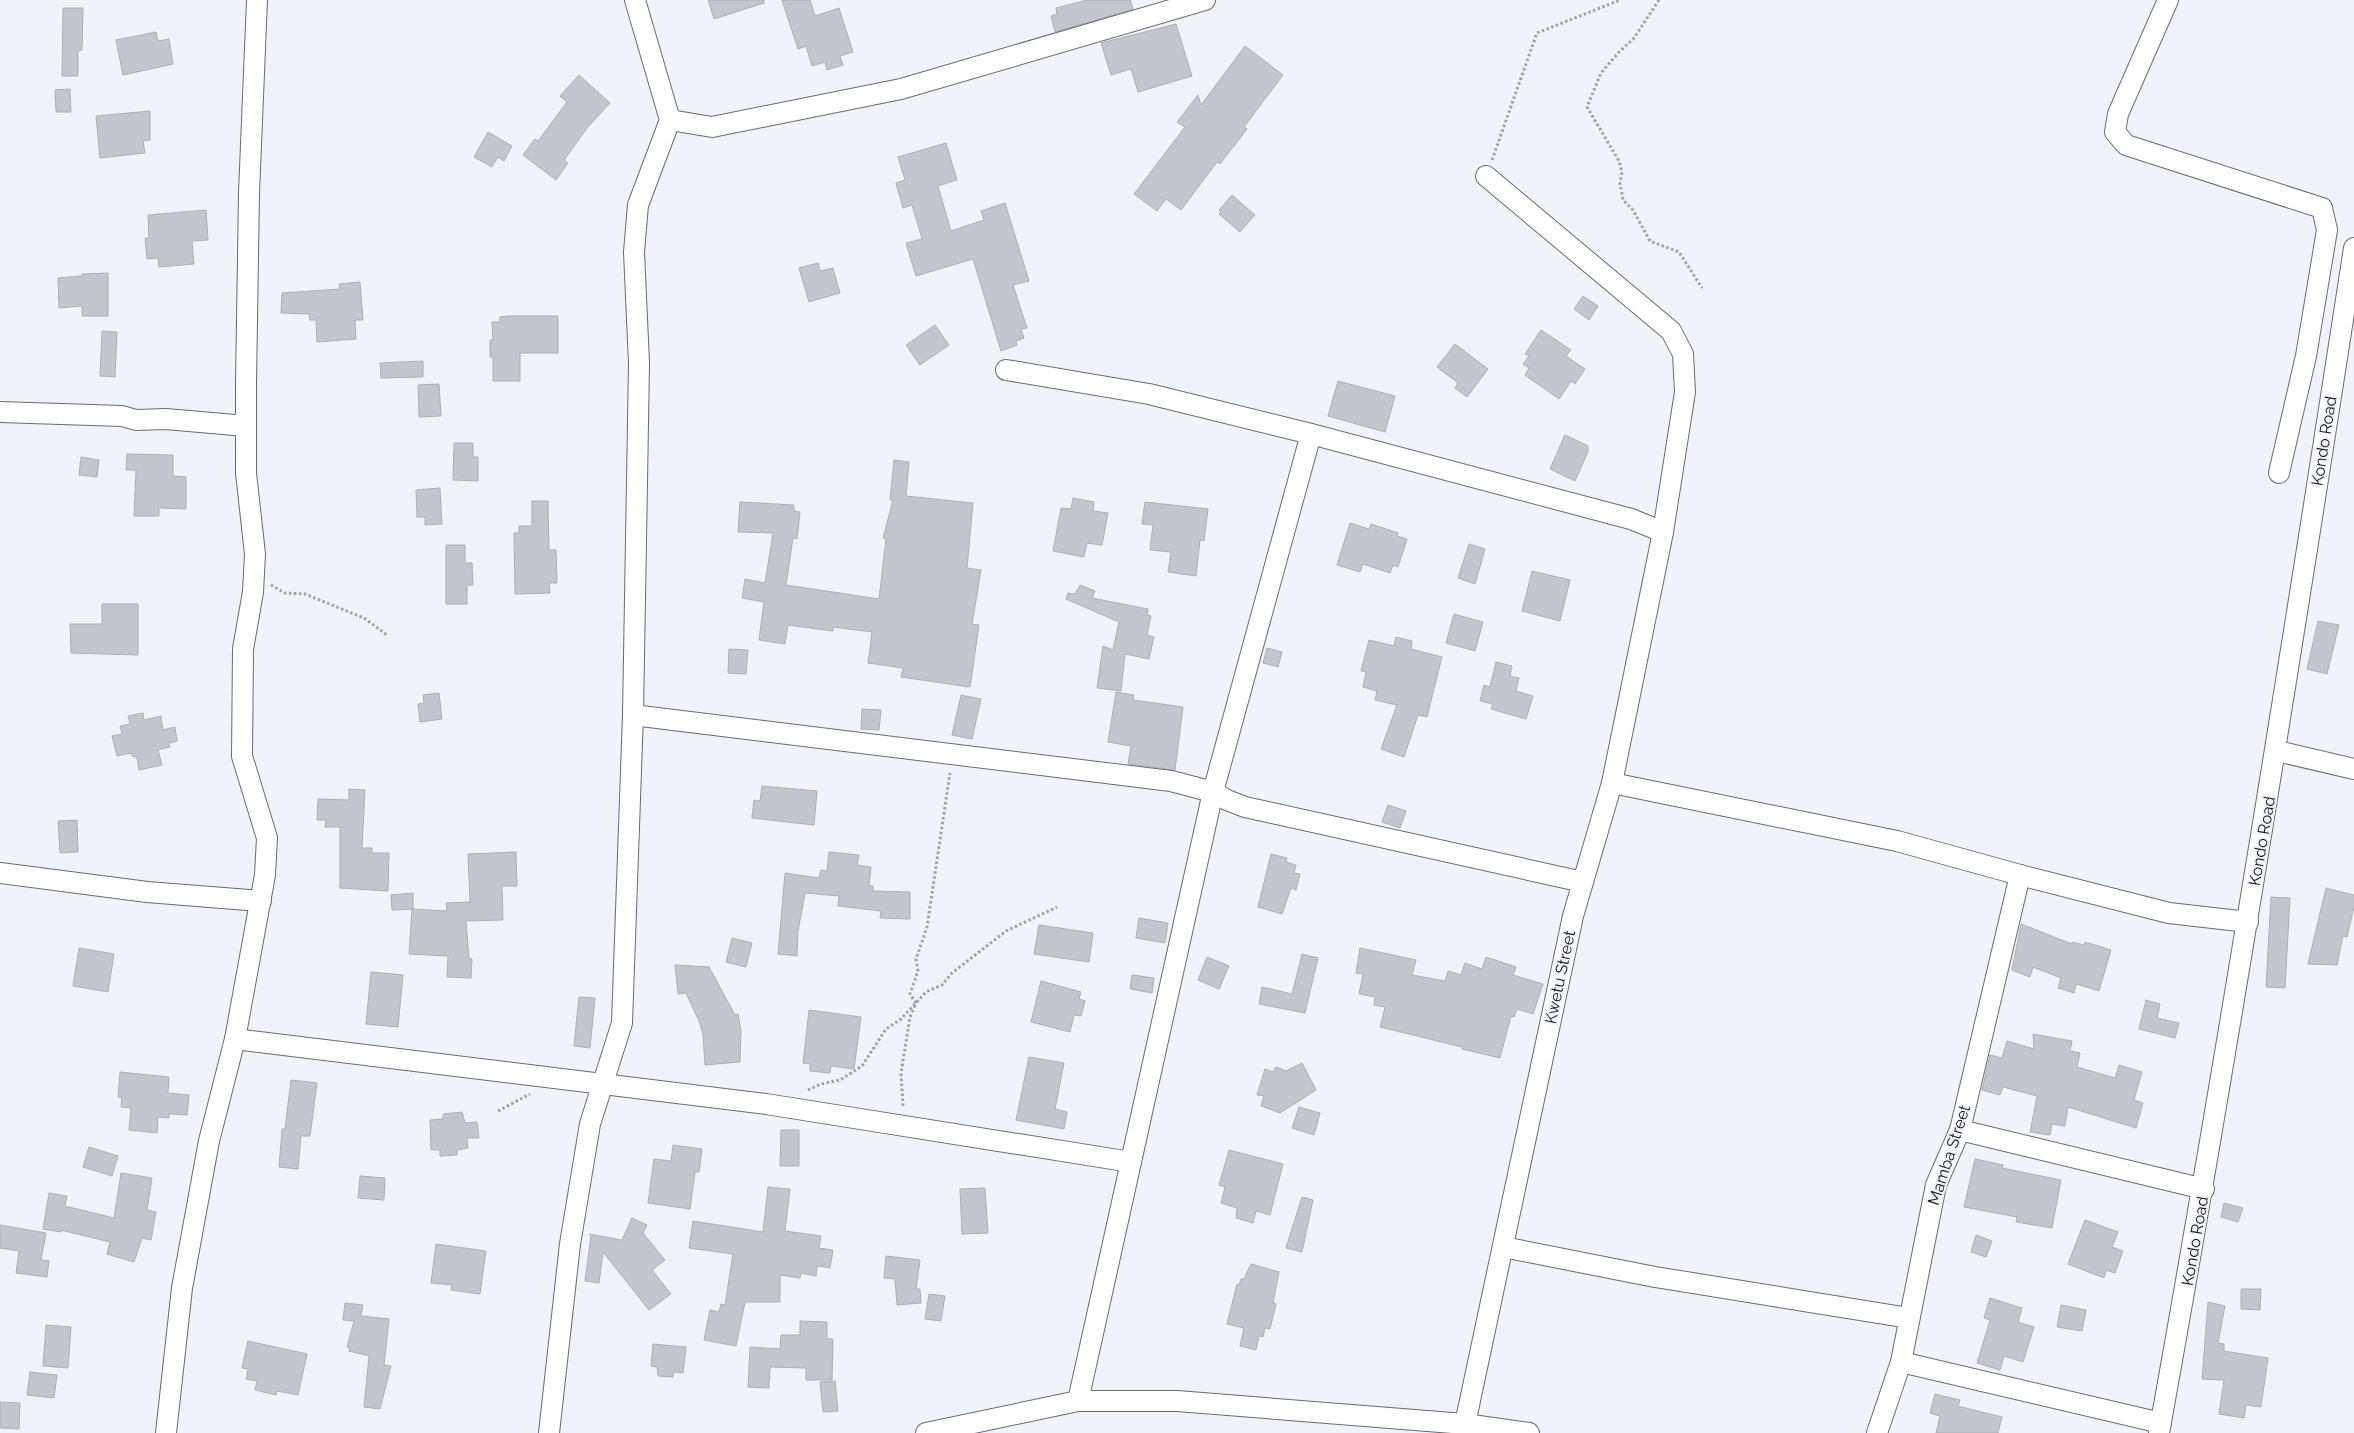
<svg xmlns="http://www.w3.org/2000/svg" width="2354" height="1433" font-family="Raleway,sans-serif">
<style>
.building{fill:#c3c6cc;stroke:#acafb5}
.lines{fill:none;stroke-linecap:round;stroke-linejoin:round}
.minor-casing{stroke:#676b70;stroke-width:22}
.path{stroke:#9fa2a6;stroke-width:3;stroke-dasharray:2.5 2.5;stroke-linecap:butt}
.minor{stroke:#fff;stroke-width:20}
.labels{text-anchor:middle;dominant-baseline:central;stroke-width:4.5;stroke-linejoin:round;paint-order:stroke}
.street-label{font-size:16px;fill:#131416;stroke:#f0f3f9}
</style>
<rect width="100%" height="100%" fill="#f0f3f9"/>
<!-- building -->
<g class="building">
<path d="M708 0H764V3L714 19Z"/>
<path d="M782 0H810L815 16 839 8 853 52 840 56 843 65 827 70 825 62 812 66 806 46 798 49Z"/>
<path d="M1087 0H1130L1133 9 1055 32 1051 16 1057 14 1056 8Z"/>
<path d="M63 8H83L82 50 78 51V76H62Z"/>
<path d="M1176 24 1192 76 1138 92 1131 69 1111 75 1101 43Z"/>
<path d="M156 32 158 41 169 39 173 64 123 75 116 40Z"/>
<path d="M1245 46 1283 75 1244 127 1247 129 1220 164 1217 162 1181 210 1166 199 1157 211 1134 194 1185 127 1177 122 1198 95 1201 105Z"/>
<path d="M579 75 610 103 588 127 564 160 568 163 556 180 523 155 535 139 538 141 567 102 560 96Z"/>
<path d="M70 89 71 112H56L55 90Z"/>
<path d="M150 111V140L143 141 145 153 100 158 96 116Z"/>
<path d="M488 132 512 146 504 161 498 157 492 167 474 157Z"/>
<path d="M946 143 957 180 938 186 951 231 984 220 981 211 1005 203 1029 281 1013 285 1027 328 1021 329 1024 338 1016 341 1017 345 1001 351 973 259 916 276 906 243 922 239 912 205 903 208 896 183 905 180 898 157Z"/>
<path d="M1232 195 1255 215 1240 232 1219 214 1221 212 1219 210Z"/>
<path d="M206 210 208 240 192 241 194 264 159 267 158 258 147 259 145 238H149L148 215Z"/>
<path d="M818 263 820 271 833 268 840 293 809 302 799 268Z"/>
<path d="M108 273V316H82V306L59 308 58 278 82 276V274Z"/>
<path d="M360 282 363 320H355L356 339 317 342 316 320H310L309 314 281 313 282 293 340 289 339 284Z"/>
<path d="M1583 296 1598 306 1589 320 1574 309Z"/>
<path d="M508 316H558V353H520V381H493V357H490V340H493L492 322H500V317Z"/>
<path d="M935 325 949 345 920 365 906 345Z"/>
<path d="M1541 330 1571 350 1566 356 1585 369 1575 384 1571 381 1559 399 1525 375 1529 368 1523 364 1529 356 1525 354Z"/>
<path d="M102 331 117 332 115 377 100 376Z"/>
<path d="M1455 344 1488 369 1467 397 1455 388 1458 383 1437 367Z"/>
<path d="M423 361V377L381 378 380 363Z"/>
<path d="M1338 381 1395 396 1385 432 1328 416Z"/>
<path d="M439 384 441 416 419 417 418 385Z"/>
<path d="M1565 435 1588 446V452L1575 481 1550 469Z"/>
<path d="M454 443H473V457H478V481L453 480Z"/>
<path d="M127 454 173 455V476L186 477V509L159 508V516H134L136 470H126Z"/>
<path d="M81 457 99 460 97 477 79 475Z"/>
<path d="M894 460 909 462 906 496 973 503 967 568 981 570 972 624 979 625 970 687 901 677 903 668 868 663 872 632 833 627V631L788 625 785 644 759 640 764 602 742 598 745 579 765 583 773 533 738 532 740 502 794 505V511L800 512 797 539 793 538 786 585 879 599 886 539 883 538 893 500H890Z"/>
<path d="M440 488 442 524 425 525V517H417L416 490Z"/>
<path d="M1073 498 1094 502 1093 511 1108 513 1102 545 1087 543 1084 557 1053 551 1061 508 1071 509Z"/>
<path d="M532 501H548L549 550H556L557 583H549L550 593 515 594 514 533H519V526H532Z"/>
<path d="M1145 502 1208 509 1204 541 1200 540 1196 576 1168 572 1171 552 1150 550 1153 525 1142 524Z"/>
<path d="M1350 523 1369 529 1371 524 1398 533 1397 536 1407 539 1398 567 1393 565 1390 573 1363 564 1360 572 1337 565Z"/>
<path d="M1469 544 1485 549 1475 584 1458 578Z"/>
<path d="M446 545H465V563H472L473 585H467V604H446Z"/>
<path d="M1532 571 1570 580 1560 621 1522 611Z"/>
<path d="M1080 585 1095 591 1092 598 1148 609 1147 615 1151 616 1147 635 1154 637 1149 659 1125 654 1121 691 1097 688 1103 646 1113 650 1119 622 1066 599 1068 593 1075 594Z"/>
<path d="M102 604H138V655L71 653 70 624H102Z"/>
<path d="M1454 614 1483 622 1475 651 1446 643Z"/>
<path d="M2318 621 2339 625 2327 674 2307 669Z"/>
<path d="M1396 637 1412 641 1411 649 1442 657 1427 717 1418 715 1404 757 1381 749 1397 705 1375 700 1377 691 1363 687 1366 672 1361 671 1369 640 1394 646Z"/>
<path d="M1267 648 1282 652 1278 667 1263 663Z"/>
<path d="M729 649 748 650 746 674 728 673Z"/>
<path d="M1496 662 1512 666 1510 676 1519 678 1516 691 1533 696 1526 719 1491 709 1493 704 1480 701 1484 685 1490 687Z"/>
<path d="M1116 692 1134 695 1133 700 1183 707 1175 770 1128 764 1131 746 1108 742Z"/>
<path d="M439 693 442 719 420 722 418 704 424 703 423 695Z"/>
<path d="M961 695 981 699 972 739 952 735Z"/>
<path d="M862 709 881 710 879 730 861 729Z"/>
<path d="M143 713 144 720 161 716 163 730 175 727 177 741 169 743 170 747 158 750 162 765 139 770 137 757H133L131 753 117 756 112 736 122 734 120 726 130 724 128 716Z"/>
<path d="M762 786 817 791 814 825 752 818 754 800 760 801Z"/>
<path d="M349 789 365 790 362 848H372V853H389L388 891 340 888V827H325L326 820H317L318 799 349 800Z"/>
<path d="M1388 805 1406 811 1400 828 1382 822Z"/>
<path d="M77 820 78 852 60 853 58 821Z"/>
<path d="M516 852 517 886H502L503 920 466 921 469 958 472 959 471 978 447 977 448 956 409 954 412 909 447 911 446 903 470 902 468 854Z"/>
<path d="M829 852 859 855 857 865 871 867 869 886H873V891L910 892V919L880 918 881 911 838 906 839 896 805 893 798 931 797 956 778 954 785 873 819 878 821 870 827 871Z"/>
<path d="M1271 854 1287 858 1286 862 1296 865 1294 873 1300 874 1296 890 1291 888 1282 914 1258 907Z"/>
<path d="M2326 888 2354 895V907L2347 937 2343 936 2337 965 2308 964Z"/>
<path d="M413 893V909L392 910 391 895Z"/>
<path d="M2271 897 2290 898 2285 988 2266 987Z"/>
<path d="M1139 918 1168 923 1165 943 1136 938Z"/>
<path d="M2021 924 2072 944V942L2084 945 2085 942 2111 950 2099 991 2076 984 2074 993 2058 988 2061 978 2033 967 2030 977 2012 970Z"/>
<path d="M1039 925 1093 933 1089 962 1034 954Z"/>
<path d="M732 938 752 943 746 967 726 962Z"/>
<path d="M79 948 114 954 108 992 73 986Z"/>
<path d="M1360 948 1416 960 1412 975 1445 981 1448 971 1461 975 1465 963 1482 969 1486 957 1516 967 1513 975 1543 984 1533 1014 1517 1009 1514 1017 1511 1016 1500 1058 1462 1049V1047L1380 1027 1385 1007 1374 1005 1375 997 1359 994 1363 974 1356 973Z"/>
<path d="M1302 954 1318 958 1305 1013 1259 1004 1262 987 1292 994Z"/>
<path d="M1207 957 1229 966 1219 989 1198 980Z"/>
<path d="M675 965 709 967 735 1015 738 1014 741 1031 740 1062 705 1065 703 1034 699 1021 686 993 678 994Z"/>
<path d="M371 972 403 975 398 1027 366 1024Z"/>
<path d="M1132 975 1154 978 1152 993 1130 989Z"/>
<path d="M1041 981 1081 992 1079 999 1085 1001 1081 1016 1074 1015 1070 1032 1031 1022Z"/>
<path d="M579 997 595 998 590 1048 574 1046Z"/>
<path d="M2146 1000 2160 1004 2157 1018 2179 1023 2175 1038 2139 1029Z"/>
<path d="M809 1010 861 1017 854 1069 831 1066 830 1073 810 1071V1064L803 1063Z"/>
<path d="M2033 1034 2072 1041 2070 1051 2080 1053 2077 1067 2115 1078 2119 1065 2142 1072 2134 1100 2143 1103 2136 1128 2068 1107 2065 1126 2052 1124 2050 1135 2030 1132 2037 1096 2003 1087 2000 1095 1982 1090 1990 1055 2002 1058 2007 1041 2034 1049Z"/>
<path d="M1029 1057 1064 1063 1055 1109 1067 1112 1064 1129 1016 1120Z"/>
<path d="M1302 1063 1316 1090 1280 1113 1261 1106 1264 1096 1257 1095 1265 1069 1273 1072 1276 1067 1286 1071Z"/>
<path d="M120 1072 169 1077 168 1093 189 1095 187 1115 169 1114V1118L158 1117 157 1133 129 1130 131 1108 121 1107 122 1097H118Z"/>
<path d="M291 1080 317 1083 310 1136H301L298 1169 279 1167 282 1129H285Z"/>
<path d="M1299 1107 1320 1113 1314 1135 1292 1128Z"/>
<path d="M462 1112 465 1123 477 1122 479 1138H467L468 1148 457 1150V1155L440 1156V1150H431L430 1120 443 1119V1114Z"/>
<path d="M781 1130H799V1166H780Z"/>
<path d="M673 1145 702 1149 699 1172H695L690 1209 648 1203 654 1159 671 1161Z"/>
<path d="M89 1147 118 1156 112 1176 83 1167Z"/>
<path d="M1229 1150 1283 1164 1270 1215 1256 1211 1253 1223 1236 1218 1237 1208 1221 1203 1225 1187 1219 1185Z"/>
<path d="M1975 1159 2003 1165 2002 1168 2061 1180 2052 1228 2016 1222 2017 1217 1964 1207Z"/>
<path d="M121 1173 152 1178 147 1210 156 1212 151 1240 142 1238 134 1262 107 1254 110 1242 61 1230V1232L43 1229 49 1193 67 1196 65 1206 114 1218Z"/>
<path d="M360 1176 385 1178 384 1200 358 1198Z"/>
<path d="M768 1187 790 1189 785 1231 821 1236 819 1248 833 1250 830 1268 817 1266 816 1276 801 1273 800 1278 780 1275V1302H745L736 1346 704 1340 710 1310 719 1312 721 1304 725 1305 733 1254 689 1248 693 1221 763 1232Z"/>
<path d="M985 1188 988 1233 962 1234 960 1189Z"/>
<path d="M1302 1197 1313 1200 1302 1252 1286 1248Z"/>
<path d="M2224 1203 2243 1208 2238 1222 2221 1217Z"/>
<path d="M632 1218 647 1225 643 1233 665 1260 652 1270 671 1294 649 1310 603 1252 599 1283 585 1281 591 1236 589 1234 622 1240Z"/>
<path d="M2085 1220 2118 1232 2112 1247 2123 1251 2115 1273 2106 1270 2104 1278 2068 1264Z"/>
<path d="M0 1225 46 1233 41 1260 49 1261 47 1277 16 1273 19 1251 0 1248Z"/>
<path d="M1976 1235 1992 1241 1986 1257 1971 1252Z"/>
<path d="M436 1244 486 1251 480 1294 451 1290 452 1285 431 1283Z"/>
<path d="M886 1256 920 1260 916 1289H920L921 1303 897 1305 895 1279 884 1278Z"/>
<path d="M1251 1264 1279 1272 1273 1303 1276 1304 1270 1329 1265 1328 1263 1337 1259 1336 1256 1350 1240 1346 1244 1328 1227 1324 1237 1284 1239 1285 1241 1279H1244Z"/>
<path d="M2241 1289H2261L2260 1310 2241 1309Z"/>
<path d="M929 1294 945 1296 941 1321 925 1319Z"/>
<path d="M1990 1298 2022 1308 2018 1322 2034 1327 2023 1362 2004 1356 2000 1370 1977 1363 1990 1320 1984 1318Z"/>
<path d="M2208 1302 2225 1306 2218 1343 2224 1344V1351L2268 1358 2261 1407 2246 1405 2244 1418 2219 1414 2224 1380 2202 1379Z"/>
<path d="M345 1303 363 1305 361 1316 389 1319 384 1365 391 1366 380 1409 364 1407 369 1356 349 1351 350 1348 347 1347 354 1321 343 1320Z"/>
<path d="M2061 1305 2086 1310 2082 1331 2057 1327Z"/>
<path d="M800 1321 827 1322V1339H833L832 1380H806V1368L770 1367 769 1388 748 1387 750 1347 780 1349 781 1335H800Z"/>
<path d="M46 1325 71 1327 68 1368 43 1366Z"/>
<path d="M248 1341 307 1354 298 1395 277 1391 276 1395 255 1390 257 1381 246 1379 248 1369 242 1368Z"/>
<path d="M653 1344 686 1347 683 1373 674 1372 673 1377 658 1376 657 1367 651 1366Z"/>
<path d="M30 1372 57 1375 54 1398 27 1395Z"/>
<path d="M835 1381 838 1411 823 1412 820 1382Z"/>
<path d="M1935 1394 1960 1400 1958 1406 2002 1417 1998 1433H1936L1940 1416 1930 1413Z"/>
<path d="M0 1402 20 1403 19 1429 0 1428Z"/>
</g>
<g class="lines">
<!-- minor casing -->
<g class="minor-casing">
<g id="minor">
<path d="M2168 0 2118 114 2115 132 2126 145 2322 208 2327 230 2306 356 2279 473"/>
<path d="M670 120 712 127 901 89 1205 0"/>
<path d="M1006 370 1149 394 1311 434 1631 519 1663 532"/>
<path d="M0 412 122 416 136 420 166 419 246 426"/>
<path d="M633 715 1171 781 1213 792 1227 800 1245 807 1583 882"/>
<path d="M2277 751 2354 769"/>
<path d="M1612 783 1897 841 2020 875 2169 913 2248 922"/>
<path d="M0 873 147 892 261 901"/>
<path d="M235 1039 766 1104 1131 1162"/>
<path d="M1960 1130 2204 1189"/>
<path d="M1503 1247 1655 1277 1909 1318"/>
<path d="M1901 1362 2161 1423"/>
<path d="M1078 1401 1213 792 1311 434"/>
<path d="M1465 1424 1573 916 1612 783 1663 532 1685 392 1683 354 1671 331 1486 176"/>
<path d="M166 1433 182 1288 209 1141 235 1039 265 875 267 838 242 756 243 649 253 592 255 554 246 473V383L249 193 257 0"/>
<path d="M549 1433 570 1244 590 1124 622 1023 633 715 637 482 639 363 634 252 638 205 670 120 635 0"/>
<path d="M926 1433 1078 1401H1177L1465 1424 1529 1433"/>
<path d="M1877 1433 1901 1362 1936 1185 1960 1130 2020 875"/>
<path d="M2159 1433C2230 1039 2293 644 2354 248"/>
</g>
</g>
<!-- path -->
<g class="path">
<path d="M1659 0 1634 38 1619 52 1601 73 1587 107 1619 161 1622 172 1620 183 1623 200 1633 210 1650 241 1679 252 1702 288"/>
<path d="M1492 160 1537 33 1620 0"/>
<path d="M271 585 285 593 305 594 364 618 387 635"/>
<path d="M808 1090 821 1084 840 1080 862 1066 886 1029 901 1019 926 992 942 985 952 973 1006 931 1057 907"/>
<path d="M903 1106 901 1073 910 1017 916 1003 910 994 918 971 916 959 927 927 950 773"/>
<path d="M498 1111 530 1094"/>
</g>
<!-- minor -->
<use href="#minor" class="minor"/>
</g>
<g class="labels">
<!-- street labels -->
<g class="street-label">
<text transform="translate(2324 441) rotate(-81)">Kondo Road</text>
<text transform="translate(2262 841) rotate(-80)">Kondo Road</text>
<text transform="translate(1560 977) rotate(-78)">Kwetu Street</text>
<text transform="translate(1949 1155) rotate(-72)">Mamba Street</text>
<text transform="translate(2195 1241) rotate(-80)">Kondo Road</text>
</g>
</g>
</svg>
